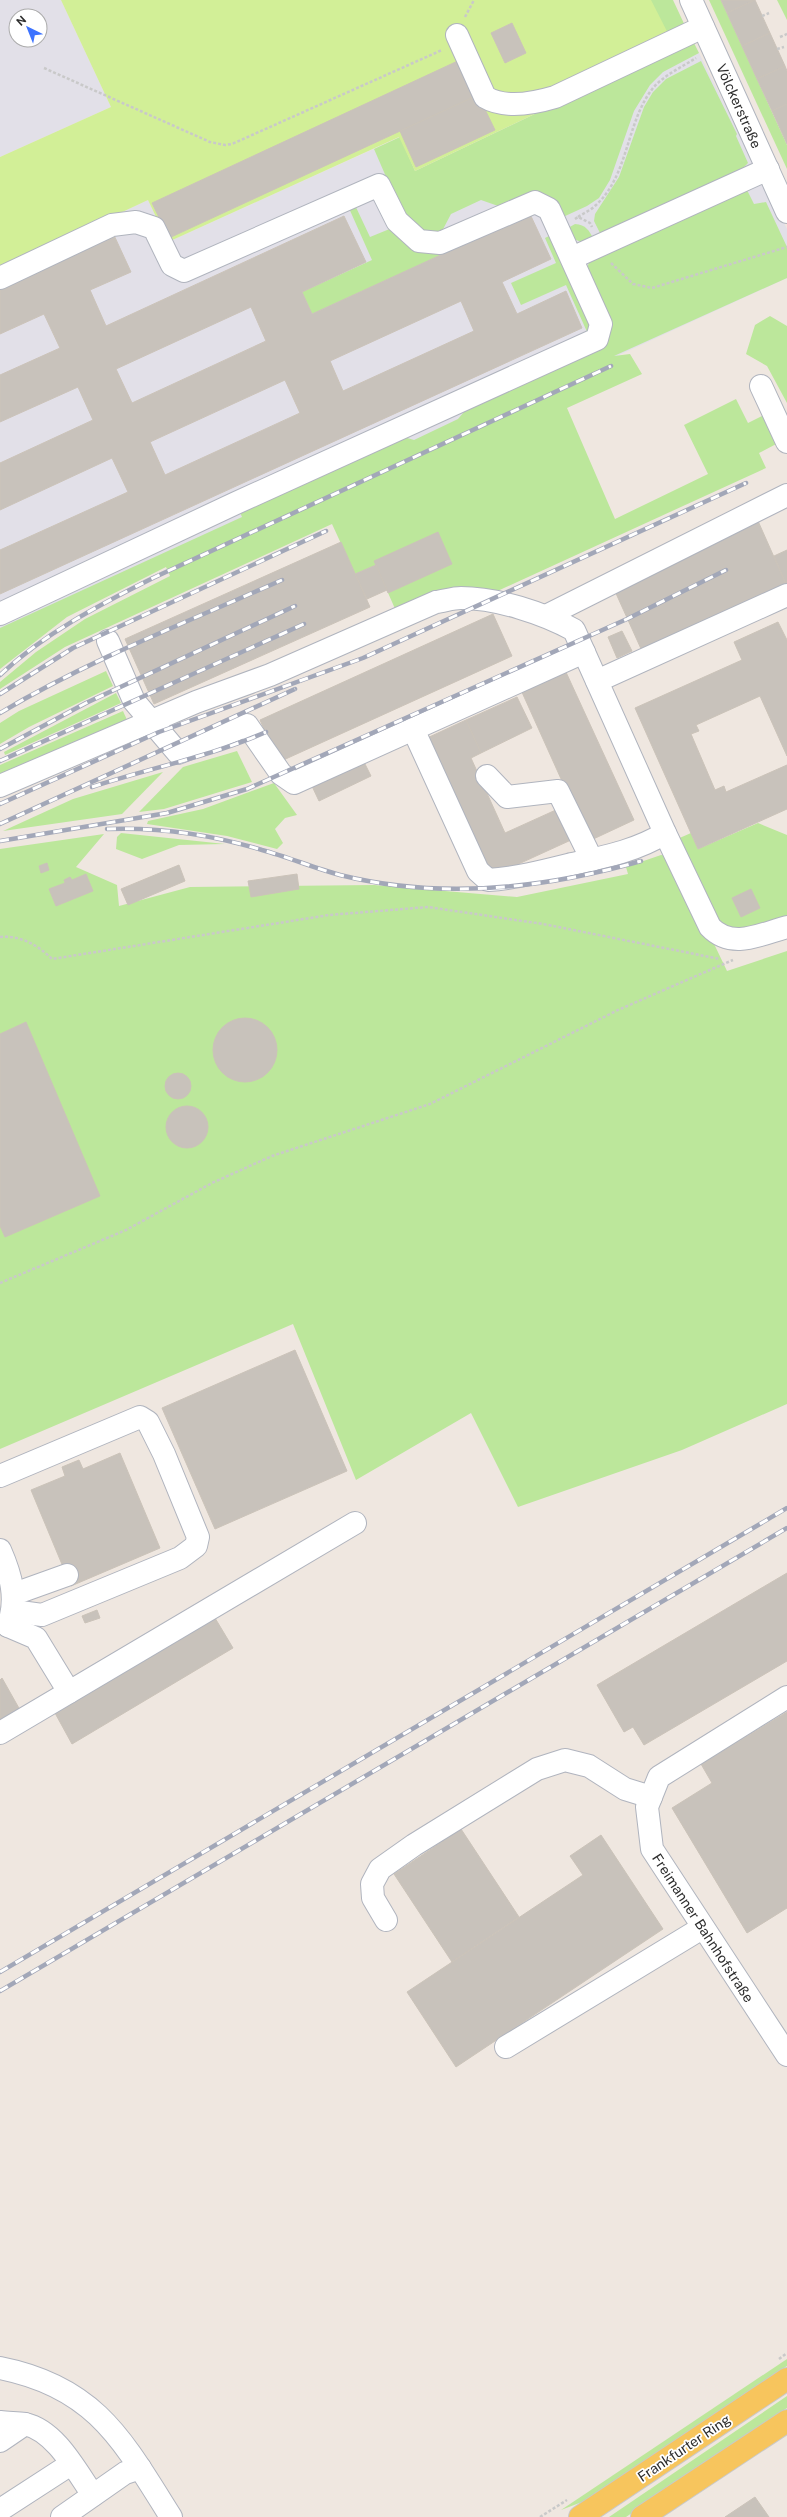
<svg xmlns="http://www.w3.org/2000/svg" width="787" height="2517" font-family="'Public Sans',sans-serif">
<style>
.industrial{fill:#e2e0e8;fill-rule:evenodd}
.green{fill:#bce79b}
.pitch{fill:#d2ef97}
.building{fill:#c8c2bb;stroke:#cbc3b9;fill-rule:evenodd}
.lines{fill:none;stroke-linecap:round;stroke-linejoin:round}
.minor-casing{stroke:#b0b4be;stroke-width:24}
.major-casing{stroke:#c9c9c9;stroke-width:24}
.path{stroke:#c9c9c9;stroke-width:2.5;stroke-dasharray:3 2;stroke-linecap:butt}
.minor{stroke:#fff;stroke-width:22}
.major{stroke:#f7c55d;stroke-width:22}
.rail-casing{stroke:#a2a7b8;stroke-width:4.5}
.rail{stroke:#fff;stroke-width:3;stroke-dasharray:9;stroke-linecap:butt}
.labels{text-anchor:middle;dominant-baseline:central;stroke-width:3.5;stroke-linejoin:round;paint-order:stroke}
.street-label{font-size:14px;fill:#2e2e2e;stroke:#fff}
</style>
<rect width="100%" height="100%" fill="#efe7e0"/>
<!-- industrial -->
<g class="industrial">
<path d="M0 0H61L111 107 0 157ZM16 16H40V40H16Z"/>
<path d="M692 39 787 229V278L0 639V269L148 200 168 242 400 137 415 171Z"/>
</g>
<!-- green -->
<g class="green">
<path d="M633 0H673L687 30 654 46Z"/>
<path d="M709 0H721L787 145V169Z"/>
<path d="M777 0H787V20Z"/>
<path d="M692 39 699 53 663 72 650 85 634 111 610 180 599 198 587 206 563 217 501 207 481 200 451 214 440 235H428L400 209 374 149 400 137 415 171Z"/>
<path d="M701 61 737 134 736 136 748 163 738 173 601 235 594 221 595 214 619 177 644 107 653 92 666 79Z"/>
<path d="M746 188 754 204 766 202 787 247V278L614 356 630 354 642 374 567 408 615 519 708 474 684 425 736 399 748 423 766 414 780 442 759 453 766 468 491 594 396 611 374 561 376 565 355 574 332 524 65 647 0 689V682L36 652 85 619 170 576 166 567 67 617 0 669V628L242 517 239 510 397 435 414 440 458 419 469 406 599 350 586 272 590 259Z"/>
<path d="M354 203 370 237 392 228C401 239 415 254 431 253 439 253 449 247 456 245L457 248 312 314 302 292 372 260 348 206Z"/>
<path d="M575 224C586 225 589 230 594 240L583 243 572 238 568 228Z"/>
<path d="M553 234 593 318 588 334 566 285 521 305 511 283 556 263 545 238Z"/>
<path d="M770 316 787 326V403L767 366 746 354 755 325Z"/>
<path d="M106 671 113 686 29 727 0 744V723L19 711Z"/>
<path d="M116 693 121 703 5 755 4 752Z"/>
<path d="M123 711 127 720 0 777V765Z"/>
<path d="M237 751 252 782 164 809 139 812 183 767Z"/>
<path d="M163 772 122 814 3 831 73 799Z"/>
<path d="M274 783 297 815 285 818 275 829 283 843 277 849 227 836 147 824 148 821 203 809Z"/>
<path d="M758 823 787 835V923L722 931 675 840 691 833 698 849Z"/>
<path d="M121 833 225 844 179 845 142 859 116 849 117 837Z"/>
<path d="M104 834 76 867 117 885 119 906 190 887 374 885 517 897 628 874 626 867 661 855 672 856 727 971 787 951V1404L682 1450 518 1507 471 1413 356 1480 293 1324 0 1449V849Z"/>
<path d="M787 2359V2366L582 2502 561 2510Z"/>
<path d="M787 2396V2408L626 2517H609Z"/>
</g>
<!-- pitch -->
<path class="pitch" d="M61 0H651L675 47 415 171 399 137 168 242 148 200 0 269V157L111 107Z"/>
<!-- building -->
<g class="building">
<path d="M721 0H755L727 13Z"/>
<path d="M755 0 770 33 742 46 727 13Z"/>
<path d="M512 23 526 53 505 63 491 33Z"/>
<path d="M770 33 785 66 757 79 742 46Z"/>
<path d="M462 59 478 95 169 238 152 203Z"/>
<path d="M785 66 787 71V104L772 111 757 79Z"/>
<path d="M478 95 495 130 416 167 400 131Z"/>
<path d="M787 104V144L772 111Z"/>
<path d="M530 214 551 259 502 282 517 314 566 291 582 328 0 594V550L128 492 112 458 0 510V463L93 420 78 387 0 422V375L60 348 44 314 0 334V284L113 233 131 272 90 290 106 326 344 216 366 262 302 292 312 314ZM461 301 474 331 343 391 330 361ZM251 307 266 341 132 403 116 369ZM285 380 300 413 165 475 150 442Z"/>
<path d="M758 521 786 584 642 651 614 589Z"/>
<path d="M438 532 452 564 388 593 374 561Z"/>
<path d="M341 542 370 607 154 704 125 639Z"/>
<path d="M787 550V583L786 584 774 556Z"/>
<path d="M376 565 387 590 367 599 355 574Z"/>
<path d="M493 614 512 656 279 762 260 720Z"/>
<path d="M778 622 787 640V756L760 696 696 725 699 731 691 734 715 790 724 786 726 792 787 765V809L698 849 635 708 742 660 734 642Z"/>
<path d="M622 631 632 651 617 658 608 637Z"/>
<path d="M565 670 634 820 589 841 521 690Z"/>
<path d="M517 697 532 728 481 753 466 720Z"/>
<path d="M466 720 481 753 471 758 505 833 558 809 571 840 488 878 425 739Z"/>
<path d="M363 760 371 776 319 801 311 784Z"/>
<path d="M47 863 49 870 41 873 39 866Z"/>
<path d="M179 865 185 881 128 905 121 889Z"/>
<path d="M86 874 93 891 56 906 49 889 65 883 64 880 70 877 72 880Z"/>
<path d="M297 874 299 889 251 897 248 881Z"/>
<path d="M751 889 760 908 741 917 732 898Z"/>
<circle cx="245" cy="1050" r="32"/>
<path d="M26 1022 100 1196 5 1237 0 1226V1034Z"/>
<circle cx="178" cy="1086" r="13"/>
<circle cx="187" cy="1127" r="21"/>
<path d="M295 1350 347 1471 215 1529 162 1408Z"/>
<path d="M120 1453 160 1548 71 1586 31 1490 65 1476 62 1467 79 1460 83 1469Z"/>
<path d="M787 1573V1661L644 1745 633 1727 624 1732 597 1685Z"/>
<path d="M97 1610 100 1618 85 1623 82 1616Z"/>
<path d="M215 1618 233 1648 72 1744 55 1713Z"/>
<path d="M2 1678 20 1710 0 1722V1680Z"/>
<path d="M787 1712V1908L747 1933 672 1808 712 1783 701 1764Z"/>
<path d="M461 1829 519 1917 452 1962 394 1874Z"/>
<path d="M601 1835 663 1929 456 2067 407 1992 583 1875 570 1856Z"/>
<path d="M755 2497 769 2517H725Z"/>
</g>
<g class="lines">
<!-- minor casing -->
<g class="minor-casing">
<g id="minor">
<path d="M691 0 787 212"/>
<path d="M457 35 485 97C505 109 535 103 555 97L703 27"/>
<path d="M572 258 768 169"/>
<path d="M0 278 112 225 136 222 154 228 172 265 184 271 379 185 397 221 419 241 440 243 535 202 549 209 601 324 597 339 236 503 0 614"/>
<path d="M761 386 787 442"/>
<path d="M548 615 787 495"/>
<path d="M108 641 134 701 178 753 247 725 281 774 294 783 584 652"/>
<path d="M597 681 787 595"/>
<path d="M487 776 507 797 558 791 592 860"/>
<path d="M0 786 196 702 270 675 436 602C444 601 453 598 461 598 497 598 543 613 574 630L665 833C636 851 604 857 572 864 544 871 517 878 488 880L478 871 413 729"/>
<path d="M665 833 710 927C732 950 761 934 787 927"/>
<path d="M0 1476 140 1417 148 1422 164 1454 198 1537 196 1546 180 1558 42 1615 13 1611"/>
<path d="M0 1550C11 1575 18 1599 8 1626"/>
<path d="M14 1594 67 1575"/>
<path d="M8 1626 36 1638 69 1692"/>
<path d="M787 1697 659 1777 647 1807 652 1849 787 2055"/>
<path d="M0 1733 355 1523"/>
<path d="M386 1920 373 1898 372 1884 380 1869 414 1845 537 1769 565 1760 589 1766 625 1789 651 1797"/>
<path d="M506 2047 702 1928"/>
<path d="M0 2368C96 2387 123 2441 171 2517"/>
<path d="M0 2422C8 2423 17 2423 25 2424 56 2431 76 2471 93 2495"/>
<path d="M0 2441 25 2424"/>
<path d="M0 2510 71 2464"/>
<path d="M62 2517 125 2473 140 2468"/>
</g>
</g>
<!-- major casing -->
<g class="major-casing">
<g id="major">
<path d="M580 2517 787 2379"/>
<path d="M642 2517 787 2421"/>
</g>
</g>
<!-- path -->
<g class="path">
<path d="M762 16 769 13"/>
<path d="M465 17 474 0"/>
<path d="M780 37 787 34"/>
<path d="M777 49 784 47"/>
<path d="M44 68 210 142 225 145 232 144 442 50"/>
<path d="M578 217C584 213 591 210 596 205 629 175 626 122 653 88 664 75 682 67 696 58"/>
<path d="M575 219 578 217 590 223 592 227"/>
<path d="M611 263 633 284 652 288 787 247"/>
<path d="M0 937C20 935 38 945 52 959L329 915 428 907 543 924 720 959"/>
<path d="M0 1283 126 1230 212 1183 272 1156 430 1104 618 1010 733 960"/>
<path d="M779 2359 787 2353"/>
<path d="M540 2517 567 2500"/>
</g>
<!-- minor -->
<use href="#minor" class="minor"/>
<!-- major -->
<use href="#major" class="major"/>
<!-- rail casing -->
<g class="rail-casing">
<g id="rail">
<path d="M0 675C45 633 99 605 153 578L611 366"/>
<path d="M0 694 73 648 326 531"/>
<path d="M0 713C89 660 187 622 282 580"/>
<path d="M0 749 86 703 295 606"/>
<path d="M0 761 304 624"/>
<path d="M92 787C150 768 209 757 266 732"/>
<path d="M0 804 159 732 363 658 746 483"/>
<path d="M0 824 295 689"/>
<path d="M107 829C158 827 213 835 262 850 288 857 314 868 340 875 441 900 543 889 641 861"/>
<path d="M0 841 167 813 247 789 627 619 726 570"/>
<path d="M0 1972 787 1508"/>
<path d="M0 1991 787 1528"/>
</g>
</g>
<!-- rail -->
<use href="#rail" class="rail"/>
</g>
<g class="labels">
<!-- street labels -->
<g class="street-label">
<text transform="translate(739 106) rotate(66)">Völckerstraße</text>
<text transform="translate(703 1928) rotate(57)">Freimanner Bahnhofstraße</text>
<text transform="translate(684 2448) rotate(-34)">Frankfurter Ring</text>
</g>
</g>
<!-- north arrow -->
<g transform="translate(28 28) rotate(317)"><circle r="19" fill="#ffffff" stroke="#ababab"/>
<path d="M0-3L7 15L0 10L-7 15Z" fill="#3d73ff"/>
<text y="-6" font-size="11" font-weight="bold" text-anchor="middle" fill="#2e2e2e">N</text>
</g>
</svg>
